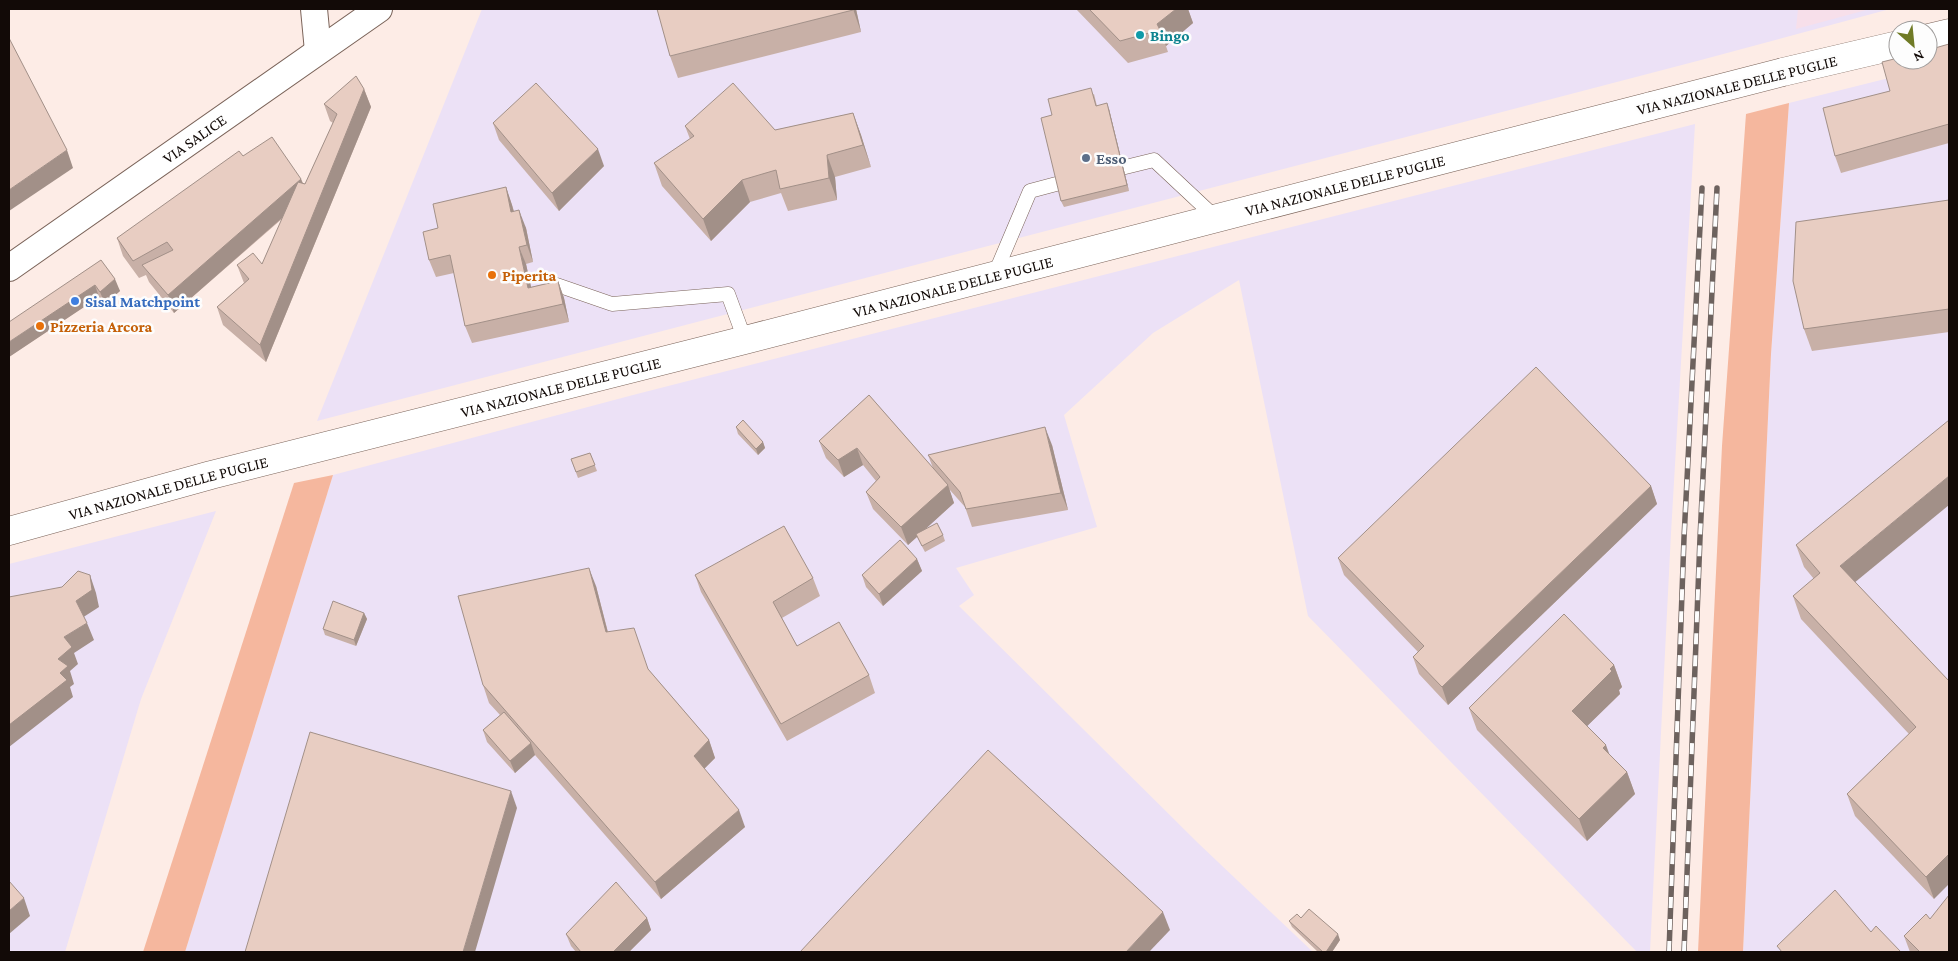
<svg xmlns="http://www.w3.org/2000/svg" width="1958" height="961" font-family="'Crimson Pro',serif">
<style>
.commercial{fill:#ece1f6}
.industrial{fill:#f7dfea}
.green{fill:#f5b79e}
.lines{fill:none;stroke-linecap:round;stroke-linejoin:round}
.service-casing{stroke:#7a6359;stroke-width:15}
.minor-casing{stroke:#7a6359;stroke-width:28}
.primary-casing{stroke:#7a6359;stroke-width:29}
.service{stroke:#fff;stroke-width:14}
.minor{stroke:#fff;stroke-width:26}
.primary{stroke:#fff;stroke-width:28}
.rail-casing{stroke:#6d625e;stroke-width:5.5}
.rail{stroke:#fdfdfd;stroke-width:4;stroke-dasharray:11;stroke-linecap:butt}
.primary-bridge-casing{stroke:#7a6359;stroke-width:29;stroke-linecap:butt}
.primary-bridge{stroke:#fff;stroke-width:28}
.wall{fill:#c8b0a7}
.shaded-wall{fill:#a29088}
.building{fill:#e8cdc2;stroke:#a29088}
.culture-dot{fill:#0f9aa8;stroke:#fdfdfd;stroke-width:2}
.service-dot{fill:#5c6f8a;stroke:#fdfdfd;stroke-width:2}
.food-dot{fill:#e8710a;stroke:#fdfdfd;stroke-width:2}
.shop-dot{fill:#3f7fe0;stroke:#fdfdfd;stroke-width:2}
.labels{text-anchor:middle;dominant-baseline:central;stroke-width:5;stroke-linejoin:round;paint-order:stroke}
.culture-label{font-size:16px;font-weight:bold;fill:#0d838f;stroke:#fdfdfd;text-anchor:start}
.street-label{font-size:16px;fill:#120a07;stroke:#fdfdfd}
.service-label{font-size:16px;font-weight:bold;fill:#4e5e75;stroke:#fdfdfd;text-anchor:start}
.food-label{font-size:16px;font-weight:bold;fill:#c56008;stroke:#fdfdfd;text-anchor:start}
.shop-label{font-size:16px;font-weight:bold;fill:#366cbe;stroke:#fdfdfd;text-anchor:start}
</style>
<rect width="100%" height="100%" fill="#fdece6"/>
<!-- commercial -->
<g class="commercial">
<path d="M482 9H1890L1701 60 317 421Z"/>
<path d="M1949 63V952H1743L1771 354 1789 103Z"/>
<path d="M1695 124 1671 533 1650 952H1637L1308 616 1239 280 1153 333 1064 415 1097 527 956 568 974 595 959 606 1198 843 1313 952H185L333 475 633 395Z"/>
<path d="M216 511 141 699 65 952H9V564Z"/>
</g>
<!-- industrial -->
<path class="industrial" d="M1798 9H1870L1796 29Z"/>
<!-- green -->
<g class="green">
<path d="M1789 103 1771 354 1743 952H1698L1722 446 1746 114Z"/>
<path d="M333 475 185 952H143L294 483Z"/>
</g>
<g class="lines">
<!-- service casing -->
<g class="service-casing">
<g id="service">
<path d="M1105 172 1154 160 1217 219"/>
<path d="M994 276 1030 191 1075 179"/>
<path d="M557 285 612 304 728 294 745 340"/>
</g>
</g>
<!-- minor casing -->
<g class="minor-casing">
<g id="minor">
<path d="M314 9 318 51"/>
<path id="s1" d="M9 268 379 9"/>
</g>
</g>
<!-- primary casing -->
<g class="primary-casing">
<g id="primary">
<path d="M1928 38 1949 33"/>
<path d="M1783 72 1898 45"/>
<path id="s2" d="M9 531 211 475 745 340 1651 106"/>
</g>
</g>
<!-- service -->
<use href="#service" class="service"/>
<!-- minor -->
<use href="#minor" class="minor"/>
<!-- primary -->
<use href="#primary" class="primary"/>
<!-- rail casing -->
<g class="rail-casing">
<g id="rail">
<path d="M1669 952 1684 538 1702 188"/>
<path d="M1684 952 1700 538 1717 188"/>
</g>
</g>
<!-- rail -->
<use href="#rail" class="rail"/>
<!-- primary-bridge casing -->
<g class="primary-bridge-casing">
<path id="primary-bridge" d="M1651 106 1783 72"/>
</g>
<!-- primary-bridge -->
<use href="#primary-bridge" class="primary-bridge"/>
</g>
<!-- wall -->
<g class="wall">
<path d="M856 9 861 32 678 78 670 56Z"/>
<path d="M1076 9H1188L1193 23 1166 46 1168 52 1128 63Z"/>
<path d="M1949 44V143L1841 173 1835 156 1890 91Z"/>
<path d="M364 89 371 107 266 362 223 325 217 307 244 283 237 265 262 264 283 218 174 313 149 282 146 275 139 278 123 256 117 238 243 156 301 179 303 183 305 184 333 123 330 121 324 104Z"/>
<path d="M1094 94 1097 106 1109 109 1129 191 1064 207 1061 201 1052 115Z"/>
<path d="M853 113 861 135 871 167 835 177 837 200 788 211 781 193 750 202 711 241 662 186 654 163 690 139 685 126 775 130Z"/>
<path d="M493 123 604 166 559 211 499 140Z"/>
<path d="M506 187 514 211 526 228 533 262 526 264 531 287 558 281 564 298 569 322 472 343 465 326 454 273 436 277 429 260 438 228Z"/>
<path d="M1949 200V332L1812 351 1804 329Z"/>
<path d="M101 260 120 291 105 304 99 297 9 357Z"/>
<path d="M869 395 933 468 928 455 1052 445 1068 510 972 527 965 507 949 489 954 503 924 530 943 535 945 541 925 552 917 537 908 545 873 509 866 492 876 481 863 465 844 477 826 458 819 441Z"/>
<path d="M736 427 763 442 765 448 758 455 738 434Z"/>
<path d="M590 453 597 471 578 478 571 459Z"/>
<path d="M1651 486 1657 504 1448 705 1419 674 1413 657 1418 652 1344 575 1338 558Z"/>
<path d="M1796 545 1855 582 1949 681 1934 899 1855 816 1847 794 1909 734 1801 619 1793 596 1814 579 1804 567Z"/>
<path d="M917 559 922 571 883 606 866 587 862 575Z"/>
<path d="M695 575 813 578 820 596 782 618 797 646 869 675 875 693 787 741 701 592Z"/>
<path d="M596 586 608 632 648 669 709 740 715 758 704 769 745 827 661 899 535 755 515 773 487 742 483 730 500 715 489 703 483 685Z"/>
<path d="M364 613 367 619 356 646 325 635 323 629Z"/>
<path d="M1614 665 1622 687 1619 690 1620 694 1587 726 1610 755 1627 772 1635 794 1587 841 1477 730 1469 708Z"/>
<path d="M647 918 651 930 629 952H576L571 946 566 934Z"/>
<path d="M1301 918 1340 940 1332 952H1318L1292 927 1289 921Z"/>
<path d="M1930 919 1949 952H1910L1904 936Z"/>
</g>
<!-- shaded-wall -->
<g class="shaded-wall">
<path d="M853 9H856L861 32Z"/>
<path d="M1176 9H1188L1193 23 1166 46 1157 24Z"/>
<path d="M364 89 371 107 266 362 260 345Z"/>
<path d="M1107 103 1109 109 1129 191 1127 185Z"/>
<path d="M853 113 861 135 871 167 863 145Z"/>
<path d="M598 149 604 166 559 211 552 193Z"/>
<path d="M67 150 73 168 9 211V190Z"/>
<path d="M827 155 835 177 837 200 829 178Z"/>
<path d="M301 179 307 196 174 313 168 295Z"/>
<path d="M742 180 750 202 711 241 703 219Z"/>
<path d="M506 187 512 205 518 229 511 212Z"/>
<path d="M519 210 526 228 533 262 527 245Z"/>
<path d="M519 247 526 264 535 305 528 288Z"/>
<path d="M115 279 120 291 105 304 100 292Z"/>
<path d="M558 281 564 298 569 322 563 304Z"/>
<path d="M95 285 99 297 9 357V342Z"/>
<path d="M1045 427 1052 445 1068 510 1061 493Z"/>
<path d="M763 442 765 448 758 455 756 449Z"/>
<path d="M857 448 863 465 844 477 838 460Z"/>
<path d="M1949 476V505L1848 588 1840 566Z"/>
<path d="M948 485 954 503 908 545 901 527Z"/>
<path d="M1651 486 1657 504 1448 705 1442 687Z"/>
<path d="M917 559 922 571 883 606 879 594Z"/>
<path d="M589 568 596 586 612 649 606 632Z"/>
<path d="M90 575 96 593 99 607 82 618 76 601Z"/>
<path d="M364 613 367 619 356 646 354 640Z"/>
<path d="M87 623 94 640 74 653 78 664 70 671 74 684 70 687 73 697 9 747V725L60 673 58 659 64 637Z"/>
<path d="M1614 665 1622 687 1619 690 1620 694 1580 733 1572 711 1610 669Z"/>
<path d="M709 740 715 758 700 773 694 756Z"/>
<path d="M531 743 535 755 515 773 510 761Z"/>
<path d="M1606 745 1614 767 1603 748Z"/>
<path d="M1627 772 1635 794 1587 841 1579 819Z"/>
<path d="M511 791 517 808 475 952H463Z"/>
<path d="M739 810 745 827 661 899 655 882Z"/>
<path d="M1949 854V884L1934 899 1926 877Z"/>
<path d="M24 898 30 916 9 934V911Z"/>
<path d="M1163 912 1170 930 1149 952H1126Z"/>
<path d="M647 918 651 930 629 952H613Z"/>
<path d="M1338 934 1340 940 1332 952H1326Z"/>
</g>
<!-- building -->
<g class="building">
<path d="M657 9H853V10L670 56Z"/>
<path d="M1089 9H1176L1157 24 1160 30 1120 41Z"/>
<path d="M9 38 67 150 9 190Z"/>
<path d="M1949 44V124L1835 156 1823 108 1890 91 1882 62 1898 58V60H1928V50Z"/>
<path d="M356 76 364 89 260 345 217 307 249 279 237 265 253 253 262 264 298 182 305 184 337 114 324 104Z"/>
<path d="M536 83 598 149 552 193 493 123Z"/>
<path d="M733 83 775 130 853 113 863 145 827 155 829 178 780 189 776 170 742 180 703 219 654 163 694 136 685 126Z"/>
<path d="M1091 88 1096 106 1107 103 1127 185 1061 201 1041 118 1052 115 1048 99Z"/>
<path d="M272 137 301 179 168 295 142 265 173 250 167 242 133 261 117 238 239 151 243 156Z"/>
<path d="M506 187 511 212 519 210 527 245 519 247 528 288 558 281 563 304 465 326 450 255 429 260 423 232 438 228 433 204Z"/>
<path d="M1949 200V309L1804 329 1793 281 1796 222Z"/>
<path d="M101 260 115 279 100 292 95 285 9 342V322Z"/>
<path d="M1536 367 1651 486 1442 687 1413 657 1424 646 1338 558Z"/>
<path d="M869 395 948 485 901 527 866 492 880 477 857 448 838 460 819 441Z"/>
<path d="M743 420 763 442 756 449 736 427Z"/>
<path d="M1949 420V476L1840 566 1949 681V854L1926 877 1847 794 1916 727 1793 596 1820 573 1796 545Z"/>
<path d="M1045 427 1061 493 966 509 960 492 928 455Z"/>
<path d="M590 453 595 465 576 472 571 459Z"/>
<path d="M937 523 943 535 922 546 916 534Z"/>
<path d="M784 526 813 578 773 602 797 646 839 622 869 675 781 724 695 575Z"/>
<path d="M900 540 917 559 879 594 862 575Z"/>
<path d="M589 568 606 632 634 628 648 669 709 740 694 756 739 810 655 882 483 685 458 596Z"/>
<path d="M78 571 90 575 92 590 76 601 87 623 64 637 72 647 58 659 68 666 60 673 67 680 9 725V597L62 587Z"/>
<path d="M333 601 364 613 354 640 323 629Z"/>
<path d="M1564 614 1614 665 1610 669 1612 671 1572 711 1606 745 1603 748 1627 772 1579 819 1469 708Z"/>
<path d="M504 712 531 743 510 761 483 730Z"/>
<path d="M310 732 511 791 463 952H245Z"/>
<path d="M988 750 1163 912 1126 952H800Z"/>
<path d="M9 881 24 898 9 911Z"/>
<path d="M616 882 647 918 613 952H581L566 934Z"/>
<path d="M1835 890 1871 932 1876 926 1901 952H1782L1777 946Z"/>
<path d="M1949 895V952H1920L1904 936 1926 914 1930 919Z"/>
<path d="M1309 909 1338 934 1326 952H1323L1289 921 1297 914 1301 918Z"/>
</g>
<!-- markers -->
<circle class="culture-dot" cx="1140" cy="35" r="5"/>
<circle class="service-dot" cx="1086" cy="158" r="5"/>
<g class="food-dot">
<circle cx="492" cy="275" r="5"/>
<circle cx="40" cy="326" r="5"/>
</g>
<circle class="shop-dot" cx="75" cy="301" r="5"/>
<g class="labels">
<!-- culture labels -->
<g class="culture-label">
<text x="1150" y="35">Bingo</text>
</g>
<!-- street labels -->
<g class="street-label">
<text transform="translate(1737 85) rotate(-14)">VIA NAZIONALE DELLE PUGLIE</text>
<text stroke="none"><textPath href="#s1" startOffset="226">VIA SALICE</textPath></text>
<text stroke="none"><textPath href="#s2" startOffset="1380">VIA NAZIONALE DELLE PUGLIE</textPath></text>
<text stroke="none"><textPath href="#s2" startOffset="975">VIA NAZIONALE DELLE PUGLIE</textPath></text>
<text stroke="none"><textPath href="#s2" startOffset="570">VIA NAZIONALE DELLE PUGLIE</textPath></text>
<text stroke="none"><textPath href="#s2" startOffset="165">VIA NAZIONALE DELLE PUGLIE</textPath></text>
</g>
<!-- service labels -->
<g class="service-label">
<text x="1096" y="158">Esso</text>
</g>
<!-- food labels -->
<g class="food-label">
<text x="502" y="275">Piperita</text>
<text x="50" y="326">Pizzeria Arcora</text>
</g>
<!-- shop labels -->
<g class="shop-label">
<text x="85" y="301">Sisal Matchpoint</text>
</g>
</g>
<!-- border -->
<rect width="1958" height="961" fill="none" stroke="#120a07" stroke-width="20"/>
<!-- north arrow -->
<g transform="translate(1913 45) rotate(153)"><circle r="24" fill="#fdfdfd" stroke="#9f9c9b"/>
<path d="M0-4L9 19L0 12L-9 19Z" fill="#707b26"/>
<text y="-8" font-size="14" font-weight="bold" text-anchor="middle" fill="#120a07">N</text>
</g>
</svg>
